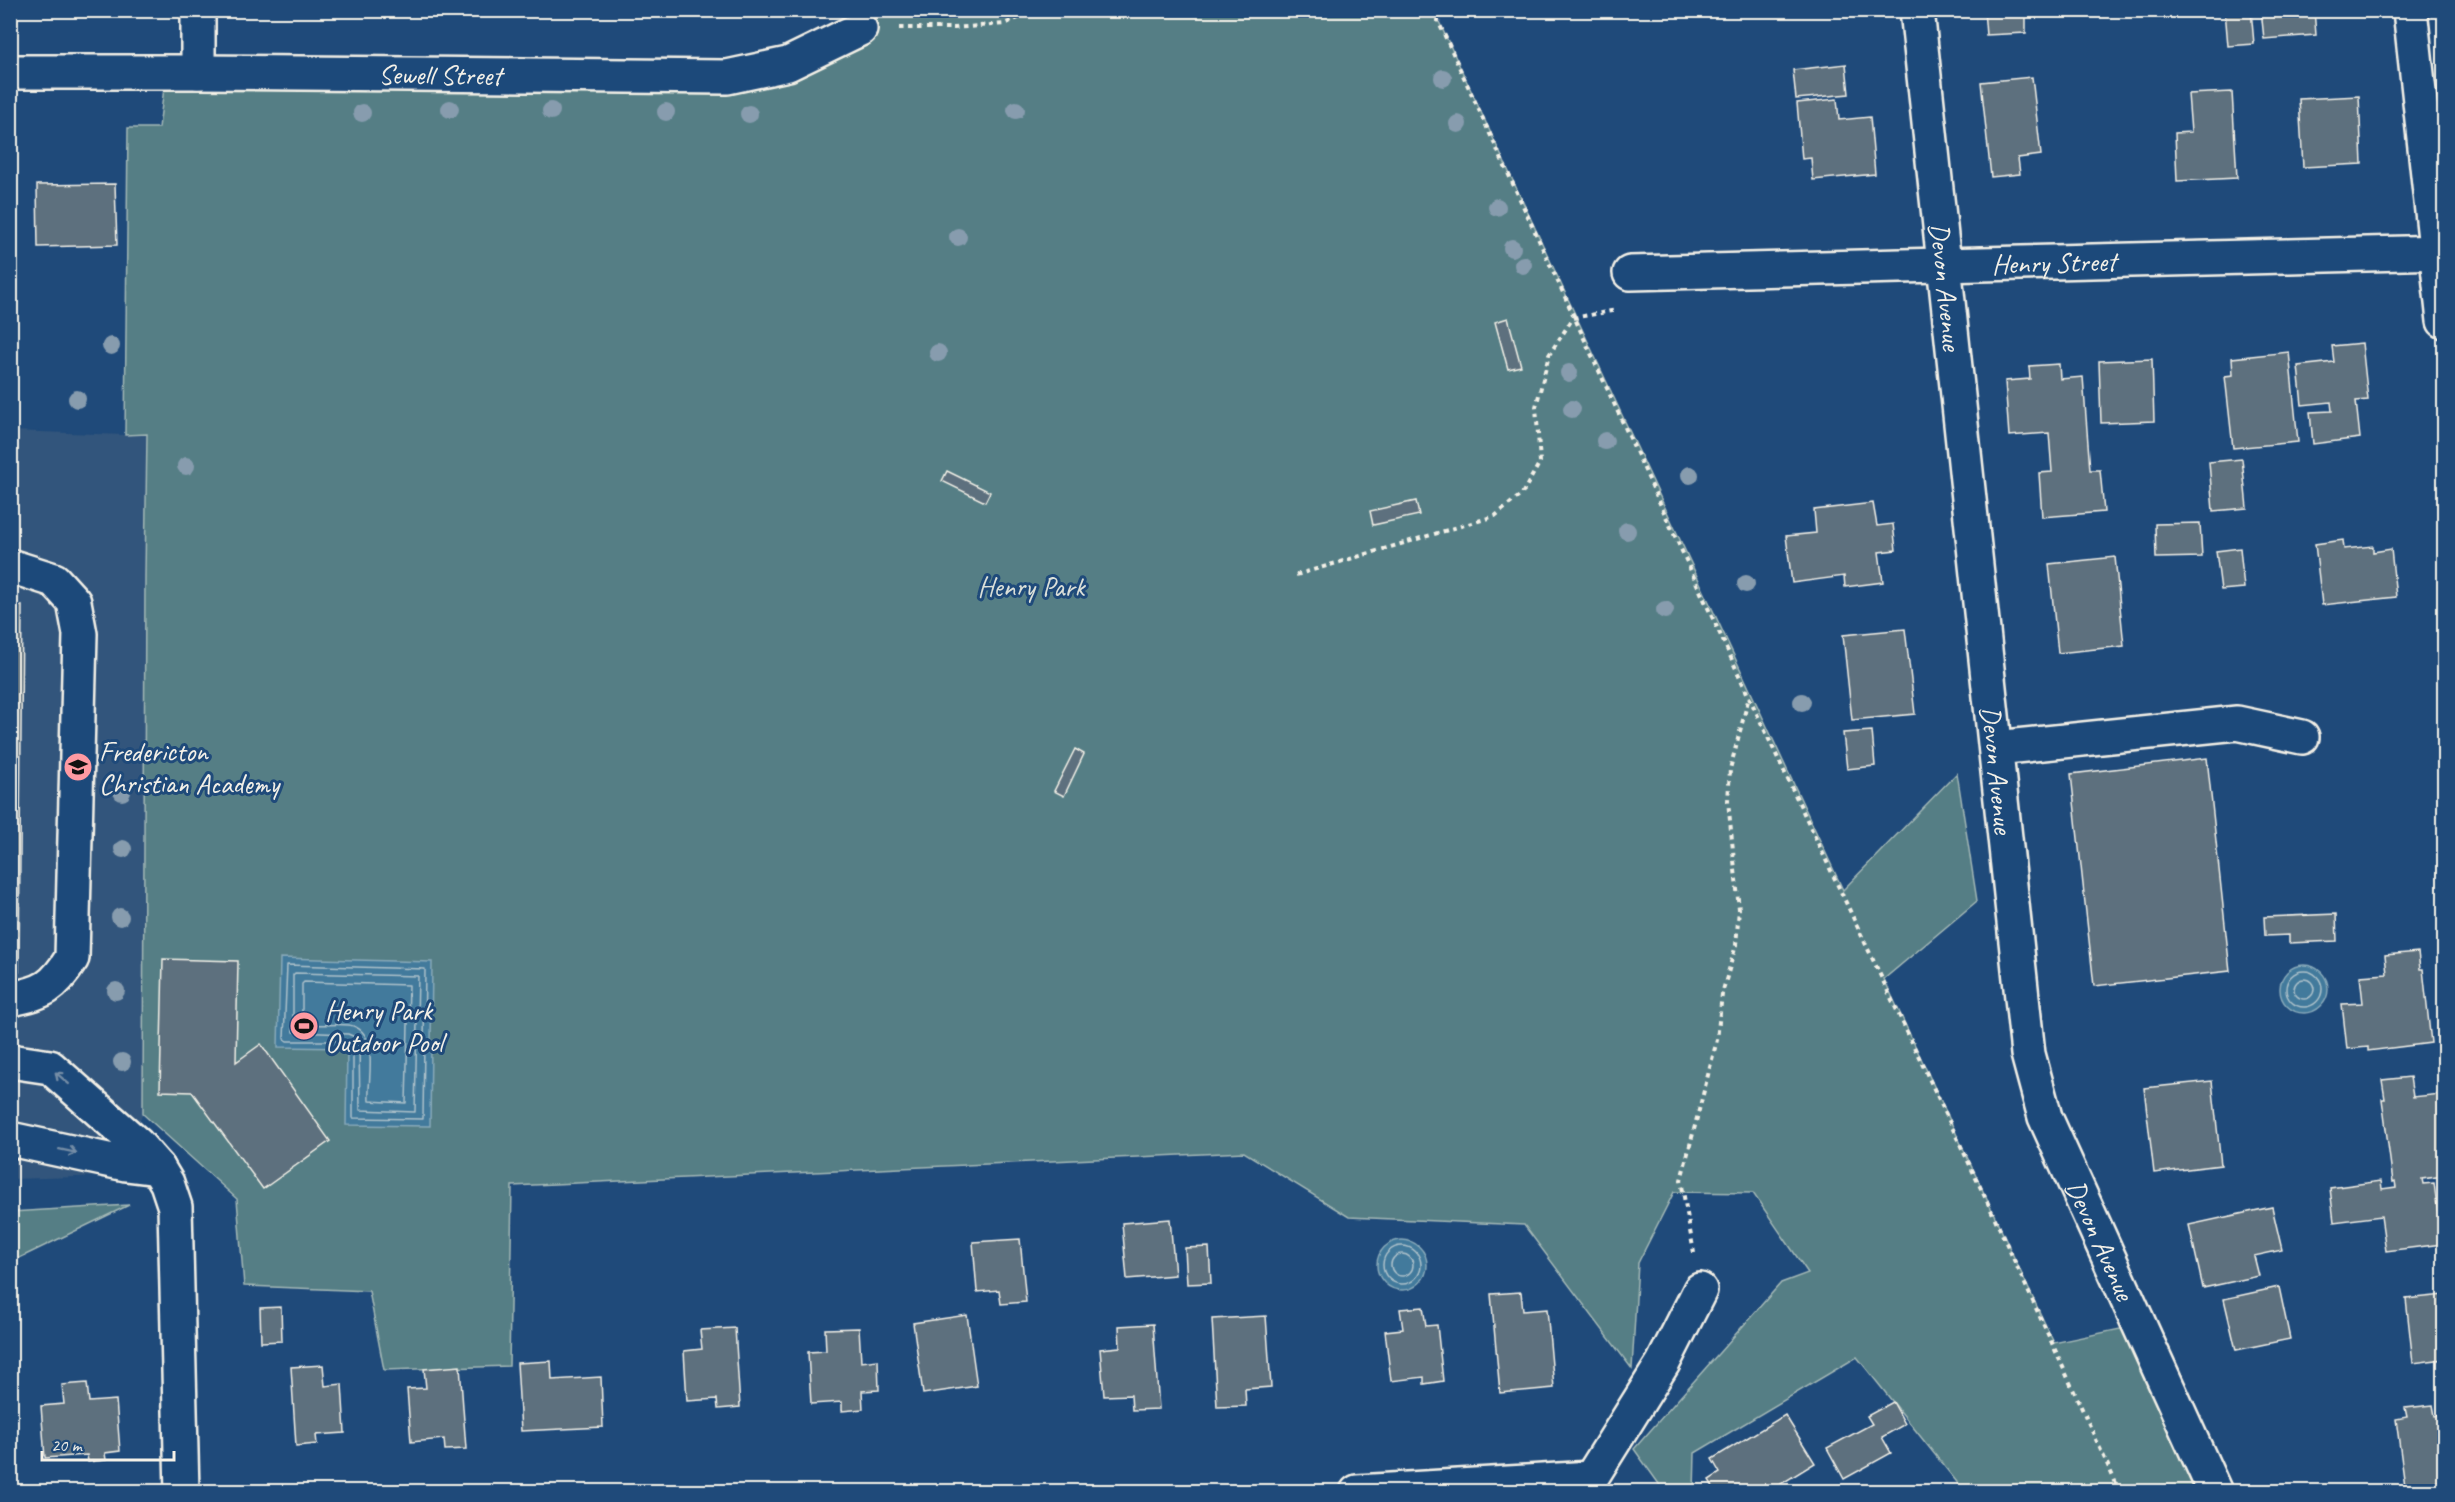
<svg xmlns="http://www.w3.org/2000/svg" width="2455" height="1502" font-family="Caveat,sans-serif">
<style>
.built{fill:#32557b}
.green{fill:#547e85;stroke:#a4b8b6;stroke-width:1.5}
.water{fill:#427a9c;stroke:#89aaba;stroke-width:1.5}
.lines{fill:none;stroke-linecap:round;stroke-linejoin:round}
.shore{stroke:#adc1ca;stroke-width:1.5}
.building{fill:#5d707e;stroke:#f4f1e8;stroke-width:1.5}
.minor-casing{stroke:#f4f1e8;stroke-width:38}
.path{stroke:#f4f1e8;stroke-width:4;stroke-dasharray:4.5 4.5;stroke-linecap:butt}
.minor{stroke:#1f4a7a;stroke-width:33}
.tree{fill:#879cae}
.oneway{stroke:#748da6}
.labels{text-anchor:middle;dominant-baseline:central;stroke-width:6;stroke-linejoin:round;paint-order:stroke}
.street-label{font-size:28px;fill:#f4f1e8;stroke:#1f4a7a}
.park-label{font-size:28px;fill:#dce0d9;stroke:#1f4a7a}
.poi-label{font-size:28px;fill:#f4f1e8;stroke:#1f4a7a;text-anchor:start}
</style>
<rect width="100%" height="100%" fill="#1f4a7a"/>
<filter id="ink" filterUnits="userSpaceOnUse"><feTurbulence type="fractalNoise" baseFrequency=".0167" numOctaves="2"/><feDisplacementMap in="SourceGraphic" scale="12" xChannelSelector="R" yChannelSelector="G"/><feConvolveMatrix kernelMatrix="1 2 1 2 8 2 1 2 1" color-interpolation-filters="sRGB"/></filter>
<g filter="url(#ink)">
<!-- built -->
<path class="built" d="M11 431 125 435 147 433 145 576 146 959 143 1114 111 1176 11 1179Z"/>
<!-- green -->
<g class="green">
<path d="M865 11H1434L1843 890 1957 773 1977 901 1884 979 2054 1343 2139 1325 2207 1474 2190 1491H1964L1857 1357 1695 1453 1694 1491H1664L1634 1449 1781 1283 1808 1273 1753 1193 1674 1192 1638 1263 1632 1369 1524 1225 1349 1217 1244 1152 512 1186 509 1366 384 1370 369 1291 244 1286 237 1199 143 1114 145 576 147 434 125 435 128 128H159L166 72 727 77 860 29Z"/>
<path d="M129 1205 11 1262V1212Z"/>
</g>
<!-- water -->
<g class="water">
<path d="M280 958 432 962 430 1126 346 1125 347 1048 278 1047Z"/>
<circle cx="2304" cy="989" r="24"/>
<circle cx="1402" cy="1265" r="25"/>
</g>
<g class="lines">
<!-- shore -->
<g class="shore">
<path d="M287 965 425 969 423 1119 353 1118V1049L351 1044 346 1041H287L284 1039Z"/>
<circle cx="2304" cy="989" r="18"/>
<path d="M295 973 418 976 415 1112 360 1110 359 1043 355 1037 348 1034 293 1032V975Z"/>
<circle cx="2304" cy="989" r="10"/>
<path d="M304 982 409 985 406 1103 369 1101C367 1080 381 1030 349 1025 334 1023 317 1027 302 1023V984Z"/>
<circle cx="1402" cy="1265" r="19"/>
<circle cx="1402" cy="1265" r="11"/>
</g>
</g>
<!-- building -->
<g class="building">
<path d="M1984 10H2026V33L1986 35Z"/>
<path d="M2225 10H2251L2254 44 2228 46Z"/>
<path d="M2261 10H2314L2316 35 2264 39Z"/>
<path d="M1846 64 1849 94 1796 99 1793 70Z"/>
<path d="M2032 77 2041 155 2018 158 2020 174 1991 177 1981 82Z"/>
<path d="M2232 92 2237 178 2177 181 2175 133 2191 132 2188 94Z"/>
<path d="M2359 96 2362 164 2303 167 2299 99Z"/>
<path d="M1837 99 1839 120 1870 117 1875 174 1813 180 1811 158 1802 159 1797 103Z"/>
<path d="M115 184 117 245 38 247 37 185Z"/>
<path d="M1508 318 1521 366 1508 369 1495 322Z"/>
<path d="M2362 343 2368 400 2356 401 2360 438 2313 444 2310 412 2332 411 2331 402 2302 405 2298 366 2334 362 2332 346Z"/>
<path d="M2289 352 2298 442 2233 448 2225 376 2233 375 2232 358Z"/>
<path d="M2152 359 2154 421 2101 423 2099 361Z"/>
<path d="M2059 364 2060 379 2083 377 2090 470H2100L2104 512 2042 517 2039 473 2052 472 2049 433 2009 436 2005 381 2030 379 2029 366Z"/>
<path d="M2242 459 2247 508 2213 511 2209 462Z"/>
<path d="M947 471 990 492 985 502 942 481Z"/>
<path d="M1416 501 1419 515 1373 525 1370 511Z"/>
<path d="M1873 503 1877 526 1893 524 1896 550 1879 552 1883 582 1845 587 1844 576 1792 583 1786 536 1816 533 1814 510Z"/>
<path d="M2200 523 2202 557 2156 558 2155 524Z"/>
<path d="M2343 540 2344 549 2373 546V552L2391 549 2396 597 2322 605 2315 544Z"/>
<path d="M2240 548 2244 588 2221 590 2216 551Z"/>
<path d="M2115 557 2124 646 2058 653 2049 564Z"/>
<path d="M10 605 22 606 19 972H10Z"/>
<path d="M1905 629 1915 714 1852 720 1843 635Z"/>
<path d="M1872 731 1875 766 1847 769 1843 733Z"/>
<path d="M1075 749 1084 754 1064 796 1054 791Z"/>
<path d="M2207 758 2230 971 2094 986 2071 774Z"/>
<path d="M2336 914 2337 941 2289 943V935L2265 936 2264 917Z"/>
<path d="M2418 952 2420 969H2423L2431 1043 2368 1051V1047L2347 1049 2342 1004 2363 1003 2360 976 2387 974 2385 955Z"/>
<path d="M163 959 238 961 236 1062 261 1044 330 1141 263 1189 192 1092 160 1091Z"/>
<path d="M2410 1077 2413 1097 2441 1094 2444 1125V1176L2422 1179 2423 1184 2434 1183 2442 1244 2386 1251 2381 1216 2334 1222 2330 1188 2381 1181 2382 1189 2396 1187 2395 1181 2393 1182 2382 1099H2385L2382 1080Z"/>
<path d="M2212 1081 2221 1165 2154 1173 2144 1088Z"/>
<path d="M2272 1207 2282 1250 2254 1256 2259 1276 2203 1288 2189 1225Z"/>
<path d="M1170 1219 1175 1275 1127 1279 1122 1223Z"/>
<path d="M1020 1239 1026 1302 1001 1304 999 1290 977 1292 973 1242Z"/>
<path d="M1209 1247 1211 1283 1187 1284 1185 1248Z"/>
<path d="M2279 1287 2290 1339 2236 1350 2224 1299Z"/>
<path d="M1521 1292 1523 1311 1547 1309 1554 1388 1500 1393 1491 1294Z"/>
<path d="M2444 1295V1359L2413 1363 2406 1299Z"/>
<path d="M281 1307 282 1341 261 1342 260 1308Z"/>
<path d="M1423 1307 1426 1326 1437 1325 1443 1381 1424 1384V1377L1391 1381 1385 1331 1403 1329 1400 1309Z"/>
<path d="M967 1315 977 1386 923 1394 913 1323Z"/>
<path d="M1266 1316 1271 1387 1245 1389 1246 1406 1217 1407 1212 1319Z"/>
<path d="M1153 1324 1159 1409 1132 1410 1131 1395 1104 1396 1100 1349 1120 1347 1119 1326Z"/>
<path d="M735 1328 740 1407 718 1409 717 1399 687 1401 684 1351 702 1349 700 1330Z"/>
<path d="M859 1328 861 1362 878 1360 879 1390 862 1391 863 1409 842 1411V1402L811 1404 808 1352 826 1351 825 1329Z"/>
<path d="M551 1361 552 1380 601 1377 603 1427 521 1431 517 1363Z"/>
<path d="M323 1365 325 1386 342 1384 345 1433 316 1435 317 1444 296 1446 291 1367Z"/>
<path d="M460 1366 466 1449 445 1450 444 1439 411 1442 407 1389 426 1388 424 1369Z"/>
<path d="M87 1383 89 1402 116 1400 120 1451 105 1453 106 1460 88 1462 87 1455 45 1458 41 1406 64 1404 62 1385Z"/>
<path d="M1893 1402 1905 1424 1882 1437 1891 1453 1844 1479 1827 1448 1872 1424 1867 1416Z"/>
<path d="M2433 1405 2435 1416 2444 1415V1481L2405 1486 2396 1419 2407 1417 2405 1408Z"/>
<path d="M1785 1415 1815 1463 1768 1492H1731L1730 1489 1726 1492H1716L1709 1480 1720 1473 1712 1459Z"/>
</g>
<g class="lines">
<!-- minor casing -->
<g class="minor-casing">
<g id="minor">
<path id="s1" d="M1917 10 2028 1054 2045 1117 2215 1492"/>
<path d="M2410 10 2444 321"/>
<path id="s2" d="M10 72H198L727 77 788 64 860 29"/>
<path d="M198 72V10"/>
<path id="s3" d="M1630 273 2444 252"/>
<path d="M10 566 54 580 74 602 80 634 72 958C54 987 44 993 10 999"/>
<path d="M1996 748 2237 723 2302 737"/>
<path d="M10 1061 50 1067 137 1144 158 1168 126 1164 10 1139"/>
<path d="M158 1168 167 1183 175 1207 182 1492"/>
<path d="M1591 1478 1663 1363 1700 1290"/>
<path d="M1357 1492 1591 1478"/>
</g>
</g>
<!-- path -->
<g class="path">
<path d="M1433 10 1749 697 1993 1214 2120 1492"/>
<path d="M899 28H954L1004 24 1037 10"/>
<path d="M1296 575 1495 516 1522 494 1540 462 1536 407 1549 355 1573 318 1617 310"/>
<path d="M1694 1253 1681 1180 1717 1040 1722 994 1736 945 1739 909 1728 801 1730 769 1749 697"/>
</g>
<!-- minor -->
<use href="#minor" class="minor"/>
</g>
<!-- trees -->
<g class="tree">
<circle cx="1443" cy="78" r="9"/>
<circle cx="450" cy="109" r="9"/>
<circle cx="1016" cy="110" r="9"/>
<circle cx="551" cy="111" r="9"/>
<circle cx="666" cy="112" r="9"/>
<circle cx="362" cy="113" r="9"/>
<circle cx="749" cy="114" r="9"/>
<circle cx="1458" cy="124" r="9"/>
<circle cx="1497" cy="207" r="9"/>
<circle cx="958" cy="237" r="9"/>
<circle cx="1512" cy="248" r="9"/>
<circle cx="1523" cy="265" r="9"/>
<circle cx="111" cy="346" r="9"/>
<circle cx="938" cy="353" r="9"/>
<circle cx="1569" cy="373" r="9"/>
<circle cx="77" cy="399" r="9"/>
<circle cx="1572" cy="409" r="9"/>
<circle cx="1605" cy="441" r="9"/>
<circle cx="186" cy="466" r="9"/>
<circle cx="1690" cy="475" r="9"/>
<circle cx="1627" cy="531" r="9"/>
<circle cx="1746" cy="584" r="9"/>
<circle cx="1665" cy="610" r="9"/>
<circle cx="1802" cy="702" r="9"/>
<circle cx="122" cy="792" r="9"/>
<circle cx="123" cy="849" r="9"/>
<circle cx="120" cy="917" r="9"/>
<circle cx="116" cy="991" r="9"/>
<circle cx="122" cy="1062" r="9"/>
</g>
<!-- one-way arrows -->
<defs><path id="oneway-shaft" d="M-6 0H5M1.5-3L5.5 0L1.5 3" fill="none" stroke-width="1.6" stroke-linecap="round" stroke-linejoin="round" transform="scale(1.5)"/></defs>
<g class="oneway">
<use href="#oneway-shaft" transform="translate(62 1078) rotate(-139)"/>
<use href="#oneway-shaft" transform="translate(68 1151) rotate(12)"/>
</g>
</g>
<!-- icons -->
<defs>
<g id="school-disc" transform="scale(1.5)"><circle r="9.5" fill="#ff9aa2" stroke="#1f4a7a"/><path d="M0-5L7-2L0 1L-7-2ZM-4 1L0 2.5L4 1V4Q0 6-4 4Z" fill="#111"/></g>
<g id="stadium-disc" transform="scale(1.5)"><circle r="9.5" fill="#ff9aa2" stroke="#1f4a7a"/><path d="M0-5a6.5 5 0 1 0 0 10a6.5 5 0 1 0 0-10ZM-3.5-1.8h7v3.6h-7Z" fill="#111"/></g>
</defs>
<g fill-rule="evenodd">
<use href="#school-disc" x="78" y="767"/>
<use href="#stadium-disc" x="304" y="1026"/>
</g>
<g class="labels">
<!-- street labels -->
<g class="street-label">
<text stroke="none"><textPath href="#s2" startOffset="430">Sewell Street</textPath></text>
<text stroke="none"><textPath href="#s3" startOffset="424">Henry Street</textPath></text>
<text stroke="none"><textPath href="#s1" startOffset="278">Devon Avenue</textPath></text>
<text stroke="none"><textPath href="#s1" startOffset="764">Devon Avenue</textPath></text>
<text stroke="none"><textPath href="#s1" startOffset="1250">Devon Avenue</textPath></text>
</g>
<!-- park labels -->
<g class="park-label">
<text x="1031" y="586">Henry Park</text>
</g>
<!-- poi labels -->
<g class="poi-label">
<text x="99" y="751">Fredericton<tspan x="99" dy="32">Christian Academy</tspan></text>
<text x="325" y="1010">Henry Park<tspan x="325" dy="32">Outdoor Pool</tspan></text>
</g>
</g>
<!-- margin -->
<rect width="2455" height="1502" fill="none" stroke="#1f4a7a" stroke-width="36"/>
<rect x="18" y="18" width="2419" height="1466" fill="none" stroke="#f4f1e8" stroke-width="2" filter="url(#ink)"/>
<!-- scale -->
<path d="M42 1451v9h132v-9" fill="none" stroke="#f4f1e8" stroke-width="3"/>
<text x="51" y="1451" font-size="18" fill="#f4f1e8" stroke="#1f4a7a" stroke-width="4.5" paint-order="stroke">20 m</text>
</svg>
